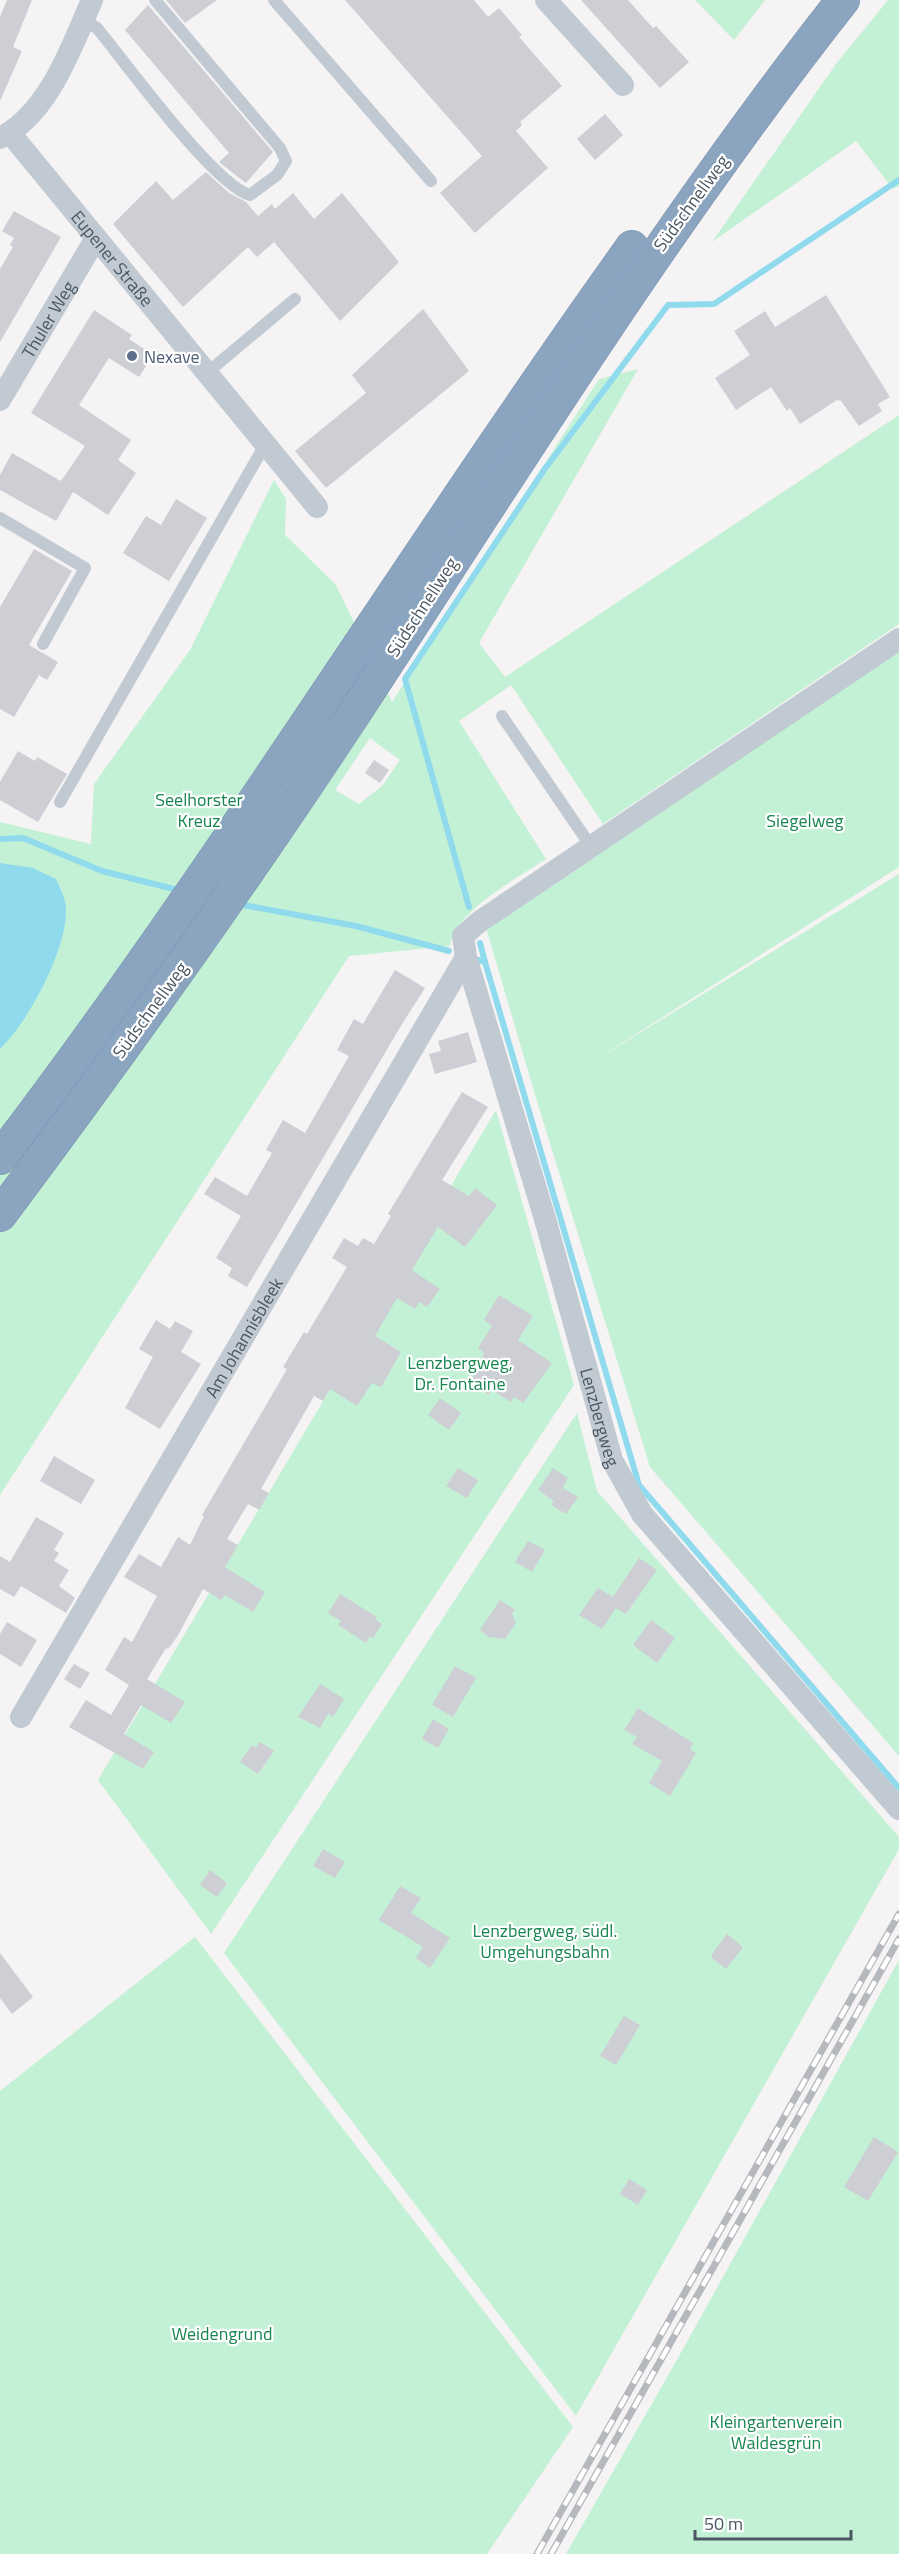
<svg xmlns="http://www.w3.org/2000/svg" width="899" height="2554" font-family="'Titillium Web',sans-serif">
<style>
.green{fill:#c3f1d5;fill-rule:evenodd}
.water{fill:#90daee}
.lines{fill:none;stroke-linecap:round;stroke-linejoin:round}
.stream{stroke:#90daee;stroke-width:6}
.building{fill:#cdcfd5}
.highway-casing{stroke:#7690ad;stroke-width:34}
.lane{stroke:#c1cad2;stroke-width:12}
.street{stroke:#c1cad2;stroke-width:22}
.highway{stroke:#8ba5c1;stroke-width:33}
.rail-casing{stroke:#b5b8bd;stroke-width:7}
.rail{stroke:#fff;stroke-width:4.5;stroke-dasharray:14;stroke-linecap:butt}
.service-dot{fill:#5c6f8a;stroke:#fff;stroke-width:2}
.labels{text-anchor:middle;dominant-baseline:central;stroke-width:4.5;stroke-linejoin:round;paint-order:stroke}
.street-label{font-size:18px;fill:#4a5661;stroke:#fff}
.service-label{font-size:18px;fill:#4e5e75;stroke:#fff;text-anchor:start}
.park-label{font-size:18px;fill:#17864f;stroke:#fff}
</style>
<rect width="100%" height="100%" fill="#f5f3f3"/>
<!-- green -->
<g class="green">
<path d="M695 0H765L734 40Z"/>
<path d="M888 0H899V186L893 189 856 141 712 242 836 64Z"/>
<path d="M638 369 479 643 505 677 899 415V624L603 824 511 685 459 721 546 859C519 877 454 912 450 946L349 956 0 1495V822L91 844 94 784 190 650 274 480 286 499 285 535 336 585 392 702 599 379ZM370 738 400 760 382 786 359 804 335 790Z"/>
<path d="M899 646V867L589 1064 899 874V1756L650 1467 536 1098 486 928Z"/>
<path d="M496 1110 574 1385 211 1934 98 1780Z"/>
<path d="M577 1413 597 1491 899 1837V1849L576 2416 224 1953Z"/>
<path d="M195 1937 573 2427 487 2554H0V2091Z"/>
<path d="M899 1960V2554H566L678 2358Z"/>
</g>
<!-- water -->
<path class="water" d="M0 863 33 868 56 879C60 888 66 900 66 909 67 950 29 1021 0 1049Z"/>
<g class="lines">
<!-- stream -->
<g class="stream">
<path d="M0 839 23 838 102 871 182 891"/>
<path d="M238 904 356 926 449 951"/>
<path d="M469 907 405 679 544 470 668 305 714 304 899 180"/>
<path d="M480 943 485 962"/>
<path d="M478 960 485 962 639 1485 899 1788"/>
</g>
</g>
<!-- building -->
<g class="building">
<path d="M7 0H32L13 47 22 51 0 101V17Z"/>
<path d="M166 0H217L185 23Z"/>
<path d="M345 0H474L488 17 499 8 522 35 519 37 562 86 520 122 522 125 516 131 548 168 475 233 440 193 482 156Z"/>
<path d="M581 0H628L653 28 656 26 689 62 660 88Z"/>
<path d="M148 5 273 152 246 183 219 162 229 153 125 30Z"/>
<path d="M605 114 623 135 595 160 577 139Z"/>
<path d="M206 172 229 193 246 202 258 216 272 204 275 209 293 193 314 219 342 193 399 262 340 321 274 242 257 257 248 247 183 307 113 224 156 181 173 200Z"/>
<path d="M14 211 61 237 0 342V269L13 247 10 245 14 238 2 231Z"/>
<path d="M826 295 890 397 878 404 882 411 859 426 841 401 837 400 800 424 790 408 787 411 771 387 736 410 715 378 750 355 734 331 765 311 775 327Z"/>
<path d="M423 309 469 371 326 488 295 451 366 393 352 375Z"/>
<path d="M94 310 132 335 129 339 153 355 139 377 109 358 79 405 131 440 118 460 136 473 108 515 73 492 56 521 0 490V475L12 453 61 481 85 446 31 413Z"/>
<path d="M176 499 207 518 169 581 123 553 146 516 161 525Z"/>
<path d="M34 549 72 571 29 645 58 662 47 680 39 675 14 717 0 709V607Z"/>
<path d="M18 751 35 761 37 757 67 774 38 822 0 800V782Z"/>
<path d="M374 760 389 770 380 783 365 773Z"/>
<path d="M395 970 425 988 402 1024 247 1287 228 1276 232 1268 216 1258 241 1216 204 1194 215 1177 247 1196 272 1153 266 1150 283 1120 305 1133 349 1056 337 1050 354 1019 363 1024Z"/>
<path d="M468 1032 477 1062 435 1074 429 1054 441 1051 438 1041Z"/>
<path d="M462 1092 488 1107 442 1180 469 1196 475 1188 497 1205 465 1247 438 1227 412 1270 440 1289 427 1307 419 1302 415 1309 397 1298 375 1336 401 1352 381 1387 372 1383 357 1406 330 1389 323 1401 314 1396 261 1489 269 1493 259 1510 248 1504 227 1539 238 1545 225 1567 265 1592 253 1612 225 1595 221 1600 203 1589 177 1637 168 1649 166 1648 147 1679 185 1702 171 1723 141 1705 124 1734 154 1752 143 1769 69 1727 86 1700 111 1715 129 1685 105 1670 124 1637 132 1642 157 1596 124 1577 139 1554 161 1567 178 1537 190 1545 204 1516 202 1515 287 1369 283 1367 304 1332 307 1334 347 1267 332 1258 344 1238 358 1246 363 1238 374 1244 391 1216 388 1214Z"/>
<path d="M499 1295 533 1316 518 1340 552 1363 523 1403 514 1397 511 1402 492 1390 489 1395 471 1382 484 1353 478 1348 492 1326 484 1320Z"/>
<path d="M156 1320 170 1329 175 1321 193 1331 181 1352 201 1364 160 1429 125 1408 153 1357 139 1349Z"/>
<path d="M440 1398 461 1413 449 1430 428 1415Z"/>
<path d="M54 1456 95 1480 81 1504 40 1481Z"/>
<path d="M458 1468 478 1480 467 1498 446 1486Z"/>
<path d="M553 1468 568 1478 558 1496 563 1488 578 1497 566 1514 551 1505 554 1501 538 1490Z"/>
<path d="M36 1517 64 1533 54 1550 59 1553 54 1561 69 1570 59 1586 75 1598 66 1613 21 1586 14 1597 0 1589V1556L10 1562Z"/>
<path d="M528 1541 545 1550 532 1572 515 1562Z"/>
<path d="M639 1558 657 1570 626 1614 616 1608 602 1629 579 1615 598 1588 613 1597Z"/>
<path d="M340 1594 377 1617 375 1619 382 1624 373 1638 370 1636 366 1643 338 1625 341 1621 328 1613Z"/>
<path d="M500 1600 515 1610 512 1614 516 1623 505 1639 489 1637 480 1630Z"/>
<path d="M651 1620 675 1638 657 1663 633 1645Z"/>
<path d="M7 1622 37 1640 21 1667 0 1654V1634Z"/>
<path d="M74 1664 90 1673 80 1689 64 1679Z"/>
<path d="M455 1666 476 1678 453 1717 432 1705Z"/>
<path d="M320 1684 344 1699 333 1717 328 1714 320 1728 298 1717Z"/>
<path d="M638 1708 693 1743 690 1749 696 1753 670 1796 649 1783 662 1761 632 1744 637 1737 624 1730Z"/>
<path d="M433 1719 449 1729 438 1748 422 1739Z"/>
<path d="M260 1742 274 1751 258 1774 240 1762 252 1745 256 1748Z"/>
<path d="M323 1849 345 1862 335 1878 313 1866Z"/>
<path d="M210 1870 227 1883 217 1897 200 1885Z"/>
<path d="M400 1886 421 1898 411 1913 450 1938 430 1968 416 1958 423 1947 379 1920Z"/>
<path d="M727 1934 743 1947 726 1969 712 1958V1954Z"/>
<path d="M0 1953 33 1997 12 2014 0 1998Z"/>
<path d="M624 2016 640 2025 616 2065 600 2056Z"/>
<path d="M874 2137 898 2152 868 2201 844 2187Z"/>
<path d="M629 2179 647 2190 638 2205 620 2194Z"/>
</g>
<g class="lines">
<!-- highway casing -->
<g class="highway-casing">
<g id="highway">
<path d="M0 1158C224 864 417 547 632 247"/>
<path d="M0 1215C122 1052 240 887 352 717 511 474 663 228 843 0"/>
</g>
</g>
<!-- lane -->
<g class="lane">
<path d="M274 0 431 181"/>
<path d="M83 20 97 28C125 62 214 185 250 195L277 175 286 161 280 148 155 0"/>
<path d="M208 372 295 299"/>
<path d="M0 518 85 568 43 644"/>
<path d="M502 716 590 845"/>
<path d="M60 802 266 443"/>
</g>
<!-- street -->
<g class="street">
<path d="M546 0 623 85"/>
<path id="s1" d="M10 133 317 507"/>
<path d="M0 138C49 113 71 48 92 0"/>
<path id="s2" d="M0 400 96 238"/>
<path id="s3" d="M899 639 479 922 463 936 466 957 545 1219 612 1460 642 1514 899 1809"/>
<path id="s4" d="M21 1717 466 957"/>
</g>
<!-- highway -->
<use href="#highway" class="highway"/>
<!-- rail casing -->
<g class="rail-casing">
<g id="rail">
<path d="M537 2554 899 1914"/>
<path d="M551 2554 899 1939"/>
</g>
</g>
<!-- rail -->
<use href="#rail" class="rail"/>
</g>
<!-- markers -->
<circle class="service-dot" cx="132" cy="356" r="6"/>
<g class="labels">
<!-- street labels -->
<g class="street-label">
<text transform="translate(691 203) rotate(-54)">Südschnellweg</text>
<text stroke="none"><textPath href="#s1" startOffset="162">Eupener Straße</textPath></text>
<text stroke="none"><textPath href="#s2" startOffset="94">Thuler Weg</textPath></text>
<text transform="translate(422 607) rotate(-57)">Südschnellweg</text>
<text transform="translate(150 1010) rotate(-54)">Südschnellweg</text>
<text stroke="none"><textPath href="#s4" startOffset="440">Am Johannisbleek</textPath></text>
<text stroke="none"><textPath href="#s3" startOffset="1028">Lenzbergweg</textPath></text>
</g>
<!-- service labels -->
<g class="service-label">
<text x="144" y="356">Nexave</text>
</g>
<!-- park labels -->
<g class="park-label">
<text x="199" y="799">Seelhorster<tspan x="199" dy="21">Kreuz</tspan></text>
<text x="805" y="820">Siegelweg</text>
<text x="460" y="1362">Lenzbergweg,<tspan x="460" dy="21">Dr. Fontaine</tspan></text>
<text x="545" y="1930">Lenzbergweg, südl.<tspan x="545" dy="21">Umgehungsbahn</tspan></text>
<text x="222" y="2333">Weidengrund</text>
<text x="776" y="2421">Kleingartenverein<tspan x="776" dy="21">Waldesgrün</tspan></text>
</g>
</g>
<!-- scale -->
<path d="M695 2530v9h156v-9" fill="none" stroke="#4a5661" stroke-width="3"/>
<text x="704" y="2530" font-size="18" fill="#4a5661" stroke="#ffffff" stroke-width="4.5" paint-order="stroke">50 m</text>
</svg>
